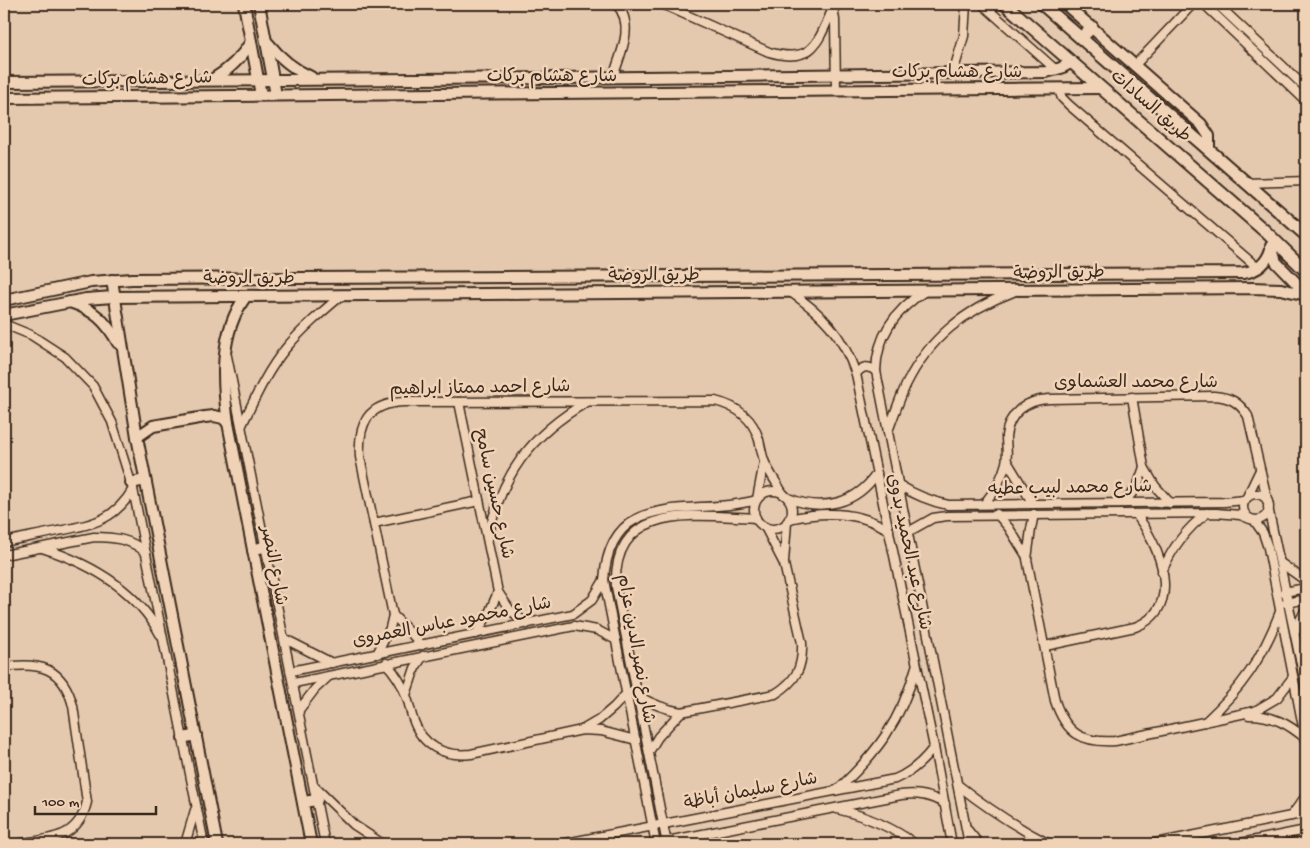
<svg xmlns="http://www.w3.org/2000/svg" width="1310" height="848" font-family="'Gochi Hand','Playpen Sans Arabic',sans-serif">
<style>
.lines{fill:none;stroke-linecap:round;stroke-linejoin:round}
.minor-casing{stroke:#3b2a1e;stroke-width:11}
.tertiary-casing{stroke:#3b2a1e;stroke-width:14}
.secondary-casing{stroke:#3b2a1e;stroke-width:15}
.minor{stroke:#f0d3b7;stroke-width:8}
.tertiary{stroke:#f0d3b7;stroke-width:10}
.secondary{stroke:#f0d3b7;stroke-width:11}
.labels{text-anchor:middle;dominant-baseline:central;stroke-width:5;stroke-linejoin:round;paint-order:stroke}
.street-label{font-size:18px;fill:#3b2a1e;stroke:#f0d3b7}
</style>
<rect width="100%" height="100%" fill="#e5c9ae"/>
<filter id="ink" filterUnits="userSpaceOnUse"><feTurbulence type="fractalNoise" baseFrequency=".02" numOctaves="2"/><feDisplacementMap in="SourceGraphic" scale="10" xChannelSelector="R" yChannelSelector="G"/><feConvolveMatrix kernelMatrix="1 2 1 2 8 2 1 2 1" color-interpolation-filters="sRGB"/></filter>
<g filter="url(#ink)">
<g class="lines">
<!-- minor casing -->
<g class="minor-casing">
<g id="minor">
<path d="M662 4 769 52C813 65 818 42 833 8"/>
<path d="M982 4 1056 70"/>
<path d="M1204 4 1306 101"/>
<path d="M1217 4 1306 88"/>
<path d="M833 8 835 20 836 90"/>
<path d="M1134 66 1190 7"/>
<path d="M953 73 964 36 966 4"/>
<path d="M613 77C620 55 636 24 616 4"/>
<path d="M1058 88 1062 98 1069 105 1258 268"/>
<path d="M1246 183 1306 181"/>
<path d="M789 291C824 315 842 334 856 374L934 747 952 844"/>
<path d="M925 291C895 310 877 335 876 371L969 844"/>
<path d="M4 324 31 335 65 357 93 386 112 422 133 489 204 844"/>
<path d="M227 356 325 844"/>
<path d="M856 374C862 366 868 365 876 371"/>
<path d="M1132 397 1144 467 1155 486 1170 503"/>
<path d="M459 402 498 592 510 610 527 624"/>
<path d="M242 425C255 398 267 371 286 348 303 328 322 312 342 295"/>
<path d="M888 431C894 416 899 400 906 385 929 338 965 310 1013 292"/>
<path d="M1007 461 1033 504"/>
<path d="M899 485C915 495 929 501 948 505L1224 502 1245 500"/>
<circle cx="773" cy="510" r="19"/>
<circle cx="1256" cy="507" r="13"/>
<path d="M1247 497 1260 470"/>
<path d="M788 498C822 512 857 504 877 473"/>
<path d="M757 499 764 462"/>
<path d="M1124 503 1137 487 1144 467"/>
<path d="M984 504C994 492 1002 479 1006 463 1008 455 1006 445 1006 436 1009 412 1027 400 1049 399L1214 396C1230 397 1239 402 1248 416L1268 503"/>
<path d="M1268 507 1306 688"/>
<path d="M997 514 1009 528 1027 557"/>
<path d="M1034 514 1031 529 1027 559 1055 701C1066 733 1081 743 1115 741L1255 711 1277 698 1293 677"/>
<path d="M789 519C823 511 859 511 889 530"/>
<path d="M1254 520 1263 533 1268 548 1306 742"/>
<path d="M374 523 479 501"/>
<path d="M908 532 933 518 947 516 1216 513 1240 515 1250 519"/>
<path d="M488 539C500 476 531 434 587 402"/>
<path d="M4 542C22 538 40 535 58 531 90 525 115 521 133 489"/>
<path d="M42 548C89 563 135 588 160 634"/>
<path d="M4 555 94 537C113 537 132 539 146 553"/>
<path d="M784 562 787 522"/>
<path d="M1282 564 1306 581"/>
<path d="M1162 572C1172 547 1186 529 1207 513"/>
<path d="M1284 592 1306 588"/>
<path d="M1286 603 1306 599"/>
<path d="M1296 631 1299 622 1306 609"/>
<path d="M476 634 489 613 498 592"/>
<path d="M285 639 332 663"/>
<path d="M422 645 393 615 360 457C358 424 367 404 403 402L715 401C736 406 753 418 759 440 761 448 762 456 765 463 770 474 777 483 783 494"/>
<path d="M1045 646 1135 627C1186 608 1159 545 1136 514"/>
<path d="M377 654 390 628 393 615"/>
<path d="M386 663C394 672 401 681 405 693 409 701 410 711 413 719 422 746 444 757 471 754L582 730 601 731 636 740"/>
<path d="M4 667C40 662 63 667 73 706L87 802C78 840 50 838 18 844"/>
<path d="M291 671 573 614 592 600 604 580"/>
<path d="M294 683 574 626 597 630 616 640"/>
<path d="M406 695 415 668 423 656"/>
<path d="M638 696C652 704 665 709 681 712L775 694C796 681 803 668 802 643L784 564 765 527"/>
<path d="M299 710 315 689 329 676"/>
<path d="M1249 715C1272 715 1289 724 1306 739"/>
<path d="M1205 722C1242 688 1262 659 1280 612"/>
<path d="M582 730 599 720 614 707 628 692"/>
<path d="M649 752 658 737 681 712"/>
<path d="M958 785C987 808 1016 827 1049 844"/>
<path d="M314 786 354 825 383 844"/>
<path d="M837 790C877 753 901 721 916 667"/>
<path d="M837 809C865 816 891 826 915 844"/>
<path d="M1291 816 1306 796"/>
<path d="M966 828 979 844"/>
<path d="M662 842 901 795C918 793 930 795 945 804"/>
<path d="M185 844 195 810"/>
<path d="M561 844 895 779C912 772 923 762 934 747"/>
<path d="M656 844 604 580C610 485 695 518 756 500"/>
<path d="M667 844 616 587C612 501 697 516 756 518"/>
<path d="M1151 844 1306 813"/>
<path d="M1236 844 1306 830"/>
</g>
</g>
<!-- tertiary casing -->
<g class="tertiary-casing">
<g id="tertiary">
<path d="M244 4 261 95"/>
<path d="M259 4 276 95"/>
<path d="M1065 4 1201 124 1209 136V150"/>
<path d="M268 43C280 58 293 69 311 77"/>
<path d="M213 79C229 70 241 58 251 42"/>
<path d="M4 82 557 78 1046 72 1061 68 1072 62"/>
<path d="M4 98 1101 88"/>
<path d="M1271 246 1276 262 1306 293"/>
<path d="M112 280 137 437 217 844"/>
<path d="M246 296C219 333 222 380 228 423L311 844"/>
<path d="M4 300 91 282 132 279 1243 273C1258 271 1267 263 1271 249"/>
<path d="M70 302C94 310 106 321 118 343"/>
<path d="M4 315 86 299 113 297 1253 288 1281 289 1306 295"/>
<path d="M137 437 153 426 205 417 214 416 223 418 228 423"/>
<path d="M131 483 145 480"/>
<path d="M253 550 266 546"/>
<path d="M183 738 196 735"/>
<path d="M303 802 317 800"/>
</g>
</g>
<!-- secondary casing -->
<g class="secondary-casing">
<g id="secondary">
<path d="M1005 4 1266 232 1306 271"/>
<path d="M1042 4 1306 235"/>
<path d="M1081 38 1092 27"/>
</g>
</g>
<!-- minor -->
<use href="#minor" class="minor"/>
<!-- tertiary -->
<use href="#tertiary" class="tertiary"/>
<!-- secondary -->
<use href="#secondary" class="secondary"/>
</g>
</g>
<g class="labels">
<!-- street labels -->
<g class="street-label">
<text x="957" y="73">شارع هشام بركات</text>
<text x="552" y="77">شارع هشام بركات</text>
<text transform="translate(147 80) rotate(-1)">شارع هشام بركات</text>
<text transform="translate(1150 107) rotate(41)">طريق السادات</text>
<text transform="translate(1059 274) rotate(-1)">طريق الروضة</text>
<text x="654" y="276">طريق الروضة</text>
<text x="249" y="279">طريق الروضة</text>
<text x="1136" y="383">شارع محمد العشماوى</text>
<text transform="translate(480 389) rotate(-1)">شارع احمد ممتاز ابراهيم</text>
<text transform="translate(1070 489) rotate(-1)">شارع محمد لبيب عطيه</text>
<text transform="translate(493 494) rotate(78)">شارع حسين سامح</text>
<text transform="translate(908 552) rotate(78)">شارع عبد الحميد بدوى</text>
<text transform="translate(273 566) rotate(79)">شارع النصر</text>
<text transform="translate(452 623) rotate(-11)">شارع محمود عباس العمروى</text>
<text transform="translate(635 649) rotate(80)">شارع نصر الدين عزام</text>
<text transform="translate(751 792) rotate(-11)">شارع سليمان أباظة</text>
</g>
</g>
<!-- margin -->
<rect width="1310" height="848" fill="none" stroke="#f0d3b7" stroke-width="20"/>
<rect x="10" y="10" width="1290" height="828" fill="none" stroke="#3b2a1e" stroke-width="2" filter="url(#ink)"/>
<!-- scale -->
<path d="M35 806v8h121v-8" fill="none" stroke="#3b2a1e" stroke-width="2.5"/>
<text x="42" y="806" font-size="15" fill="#3b2a1e" stroke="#f0d3b7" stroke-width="4" paint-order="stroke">100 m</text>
</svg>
